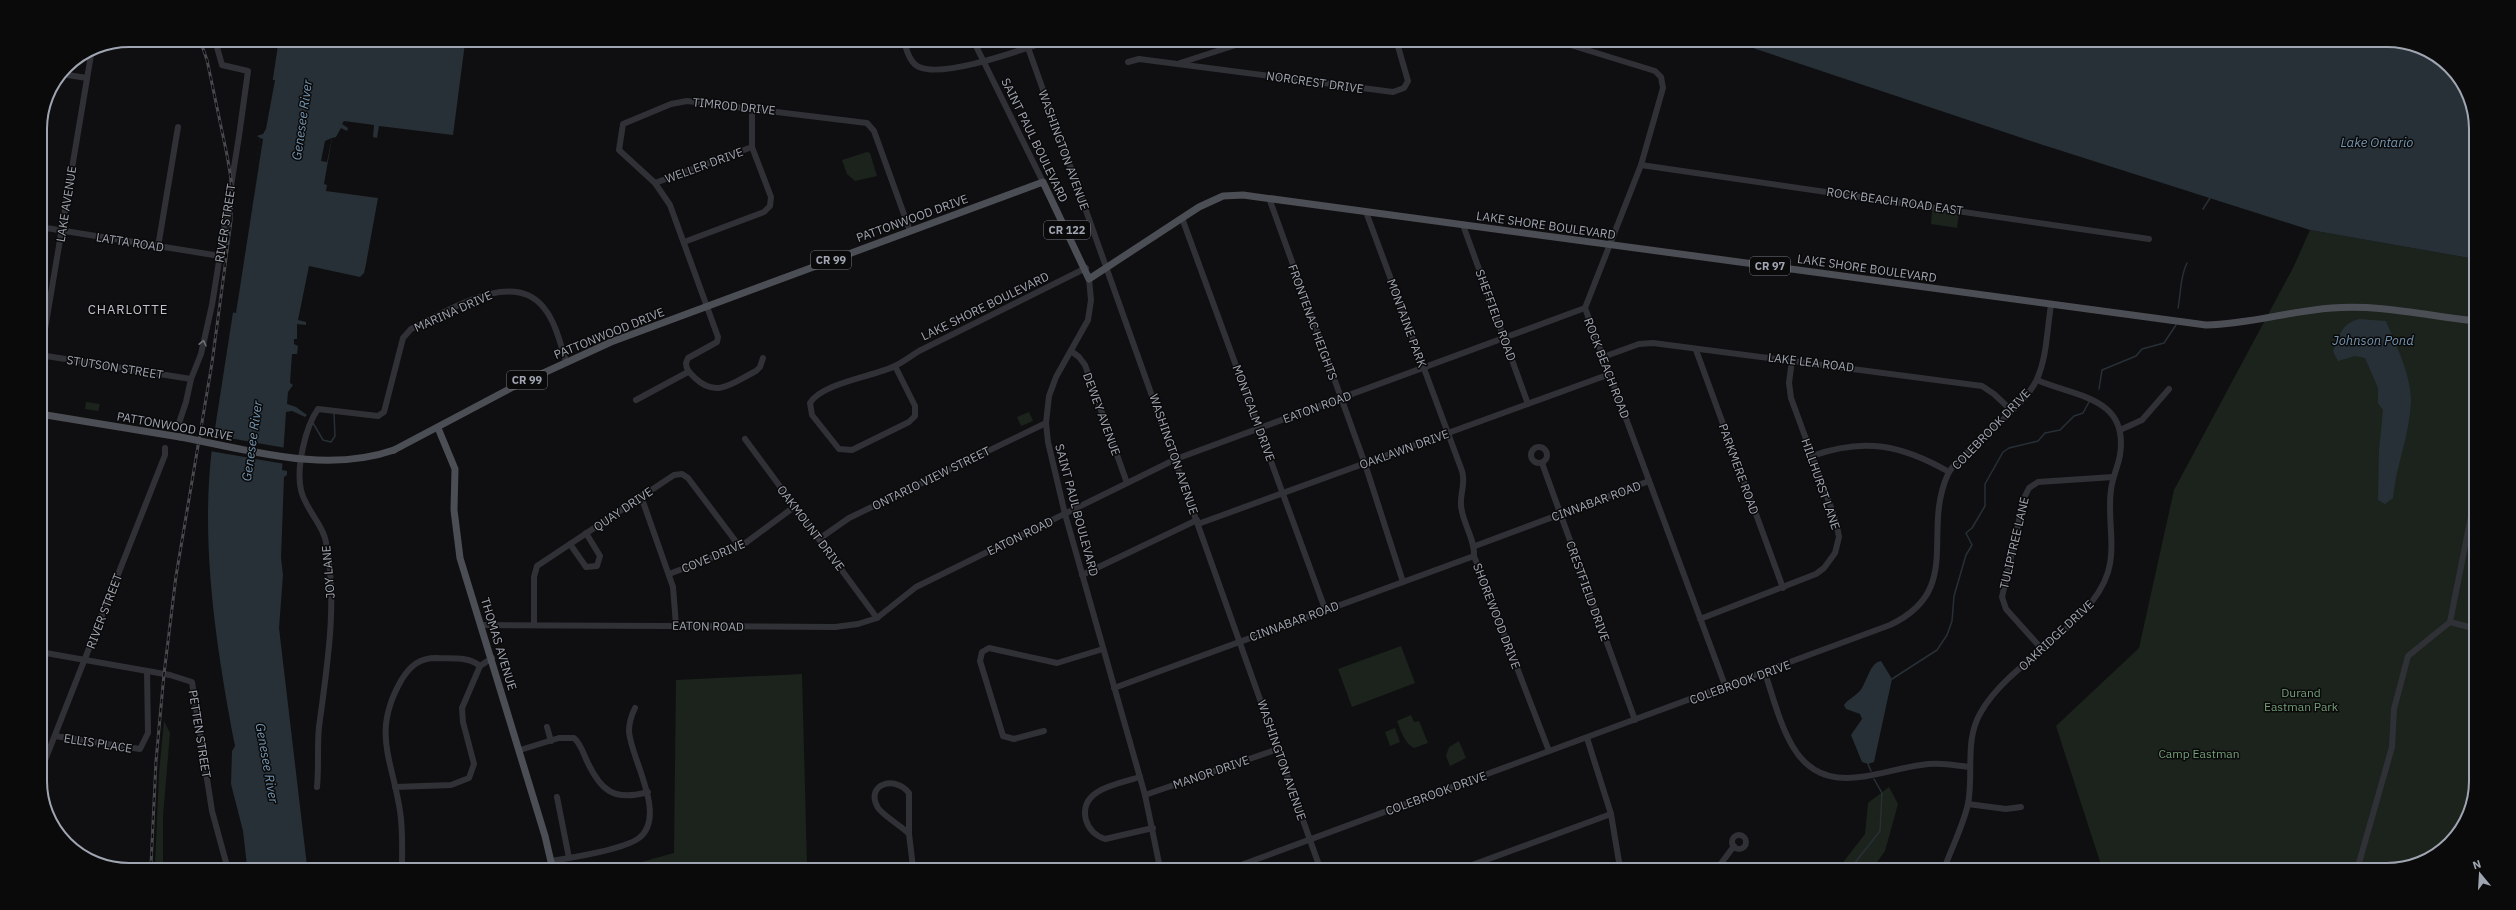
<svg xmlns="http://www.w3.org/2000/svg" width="2516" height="910" font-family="'IBM Plex Sans',sans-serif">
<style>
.green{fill:#1b231c}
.water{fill:#273036}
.pier{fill:#0f0f11}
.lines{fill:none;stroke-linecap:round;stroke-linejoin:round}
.stream{stroke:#273036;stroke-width:1.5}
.minor{stroke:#303136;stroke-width:6}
.major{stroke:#4c4e55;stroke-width:7}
.rail-casing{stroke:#47494f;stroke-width:3}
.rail{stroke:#0a0a0b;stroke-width:1.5;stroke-dasharray:4.5;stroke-linecap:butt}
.major-bridge{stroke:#4c4e55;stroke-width:7}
.oneway{stroke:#6e717a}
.labels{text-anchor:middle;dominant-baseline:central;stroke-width:3;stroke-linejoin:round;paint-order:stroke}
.shield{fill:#0a0a0b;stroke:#737680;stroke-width:1}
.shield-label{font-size:11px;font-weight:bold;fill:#a0a5b2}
.street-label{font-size:12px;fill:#a0a5b2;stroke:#0a0a0b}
.park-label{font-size:12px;fill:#759e78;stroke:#0a0a0b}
.water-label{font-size:13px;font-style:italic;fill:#7494af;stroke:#0a0a0b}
.neighbourhood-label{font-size:13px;letter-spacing:1px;fill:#c1c4ce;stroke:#0a0a0b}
.rim{fill:none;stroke:#a0a5b2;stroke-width:2}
</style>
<rect width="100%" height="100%" fill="#0f0f11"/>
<!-- green -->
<g class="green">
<path d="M867 152 870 153 877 176 855 181 847 174 842 160Z"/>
<path d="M1932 211 1959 214 1957 228 1931 224Z"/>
<path d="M2310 230 2475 259 2471 810 2441 852 2388 870 2102 868 2056 726 2139 648 2174 490 2293 268Z"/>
<path d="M86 402 100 404 98 411 85 409Z"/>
<path d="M1029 412 1033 421 1021 426 1017 417Z"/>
<path d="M1401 646 1415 683 1352 707 1338 669Z"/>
<path d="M802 674 807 867 627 866 674 853 676 680Z"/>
<path d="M1411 715 1414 722 1419 721 1428 743 1414 748C1405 744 1401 731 1397 721Z"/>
<path d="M164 721 170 733 163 816V865H155L159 773Z"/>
<path d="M1395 728 1400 742 1390 746 1385 732Z"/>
<path d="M1459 741 1466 758 1450 766 1446 756 1449 747Z"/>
<path d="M1889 787 1898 804 1885 851 1872 869H1838L1865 834 1868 803Z"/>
</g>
<!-- water -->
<g class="water">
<path d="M263 40 465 43 453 135 379 126 377 138 373 137 374 125 344 121 342 124 348 128 347 131 341 128 336 137 332 138 324 184 327 185 326 191 378 198 366 264 364 273 360 277 309 266 298 320 306 322V325L297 324V339H294V344L298 346 297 354H292L290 383 293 385 288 392 287 404 296 407 307 415 305 417 292 411 286 412 282 470 287 471V475L284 477 281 558 283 575 279 628 307 866H247L243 831 231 784 232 751 235 746C217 652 200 545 212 448L260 138 257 136 262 134 266 125 278 45 262 42Z"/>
<path d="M1738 43 2416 45 2458 74 2476 123 2475 259 2310 230 2040 144Z"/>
<path d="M2359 319 2386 321C2396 345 2411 375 2411 401 2410 434 2396 465 2393 498L2385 504 2378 500 2379 451 2383 410 2378 403V388L2365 358 2355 356 2338 361 2333 351C2339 336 2342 323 2359 319Z"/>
<path d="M1881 661 1892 679 1874 762 1868 764 1862 762 1851 735 1862 719 1860 714 1846 709 1844 705C1849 698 1857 696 1862 688 1867 680 1871 662 1881 661Z"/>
</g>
<!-- pier -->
<g class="pier">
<path d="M271 80H275L266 129 263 134 259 135 257 133 262 132 264 124Z"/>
<path d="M260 138 263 139 236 313 231 312Z"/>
<path d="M332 138 327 162 321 161 325 141Z"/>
<path d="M212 435 286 448 285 464 210 451Z"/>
</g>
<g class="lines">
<!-- stream -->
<g class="stream">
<path d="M2203 209 2210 198"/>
<path d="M2178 308C2181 293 2180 276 2187 263"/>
<path d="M2099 389 2102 370 2136 356 2142 349 2164 343 2176 325"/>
<path d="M313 423 323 440 331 442 335 436 334 414"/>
<path d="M1892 679 1937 650 1947 635 1952 621 1954 596 1966 555 1972 545 1966 533 1972 528 1985 506V484L2003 452 2009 448 2038 441 2045 433 2060 430 2074 416 2083 413 2089 402"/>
<path d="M1868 764 1871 771"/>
<path d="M1850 869 1880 831 1882 793 1874 779"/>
</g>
<!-- minor -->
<g class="minor">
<path d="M890 42 904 43"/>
<path d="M904 42C907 51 910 63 919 67 944 78 1018 51 1045 42"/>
<path d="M974 42 1043 182"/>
<path d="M1026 42 1320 868"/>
<path d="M1564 43 1655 71 1661 77 1663 88 1641 165 1585 308 1726 688"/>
<path d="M1128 62 1139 59 1393 92 1404 88 1408 81 1397 43"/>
<path d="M1180 63 1245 42"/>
<path d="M61 74 87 78"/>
<path d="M1641 165 2149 239"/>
<path d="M655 183 752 147"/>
<path d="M1269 198 1365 464 1403 582"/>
<path d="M1366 212 1462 471C1466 483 1460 493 1461 505 1462 523 1475 538 1474 556L1549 751"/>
<path d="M1182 218 1325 609"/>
<path d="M1463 225 1528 404"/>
<path d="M40 227 220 256"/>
<path d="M684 242 764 212 770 206 771 197 752 147V108"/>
<path d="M158 247 178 127"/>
<path d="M1089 279 1091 300 1088 320 1056 377 1049 396 1046 423 1048 442 1065 514 1145 795 1160 868"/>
<path d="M1696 350 1783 588"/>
<path d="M1071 351 1079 357 1085 365 1127 483"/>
<path d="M40 355 191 379"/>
<path d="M1603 357 1639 344 1653 343 1982 386 1994 394 2011 410"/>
<path d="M763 358 760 367 756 371C734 382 717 399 695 378 690 373 686 370 686 363L688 358 717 342 718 337 670 205 655 183 619 150 623 124 671 104 687 101 867 123 874 131 910 231"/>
<path d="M40 359 92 49"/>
<path d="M895 366 915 406V416L909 422 852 450 839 449 812 415 810 403C821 383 876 376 895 366 903 362 911 356 919 351L1086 268"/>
<path d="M636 400 688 372"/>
<path d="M179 423 186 402 191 379 201 354 212 305 239 136 248 71 222 65 215 40"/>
<path d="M2120 430 2142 420 2169 389"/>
<path d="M745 439 877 618"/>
<circle cx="1539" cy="455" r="8"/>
<path d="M1812 456C1864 437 1902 445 1949 472"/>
<path d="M1542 463 1635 720"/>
<path d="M641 496 673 587 676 625"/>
<path d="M1198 524 1610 374"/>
<path d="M819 539 849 518 1046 423"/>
<path d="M570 544 586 567 597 566 600 556 586 533"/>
<path d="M1475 546 1649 481"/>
<path d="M669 574 740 547 794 507"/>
<path d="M1082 575 1197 520"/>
<path d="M1700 619 1816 574 1824 568 1835 553 1839 537 1836 521 1791 398 1789 383 1792 360"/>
<path d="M2450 622 2473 628"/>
<path d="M482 625 835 627 858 624 877 618 916 587 1176 459 1585 308"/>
<path d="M534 625V577L537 566 674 475 682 474 688 478 740 547"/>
<path d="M2041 648 2006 609 2002 597 2024 498 2029 488 2038 482 2113 477"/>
<path d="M40 652 170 675 192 682 212 811 227 866"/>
<path d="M1765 673C1773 697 1780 725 1793 747 1824 799 1876 771 1921 765 1937 762 1954 765 1970 767"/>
<path d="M1114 688 1474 556"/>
<path d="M547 727 551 741"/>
<path d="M1044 731 1014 739 1003 736 980 661 982 652 989 648 1057 663 1103 649"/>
<path d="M55 736 140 749 148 733 147 671"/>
<path d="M1587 738 1611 814 1620 868"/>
<path d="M520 750 559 738H574C580 743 583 752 586 759 600 790 613 802 648 792"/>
<path d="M40 773 165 455V448"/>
<path d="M1140 777C1118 784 1078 789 1086 820 1089 830 1096 836 1105 839L1153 828"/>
<path d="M317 787C319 767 317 746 319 727 327 666 338 603 326 542 323 524 305 509 301 490 296 469 305 427 318 409L378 416 384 412 403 338 411 329C445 313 513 267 544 308 556 323 560 343 566 361"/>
<path d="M395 787 451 785 469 778 474 764 463 722 462 708 480 666 492 658"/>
<path d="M1145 795 1278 749"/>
<path d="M557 797 569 858"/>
<path d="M1968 804 2006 809 2021 807"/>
<path d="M909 834C902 826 880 814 877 806 866 784 895 775 909 793V834L913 867"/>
<circle cx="1739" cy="842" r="7"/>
<path d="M551 861C571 858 625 849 639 838 668 816 630 757 629 731 629 722 631 716 635 708"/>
<path d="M402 866C402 848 403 829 400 811 392 758 371 732 402 679 411 665 420 658 436 658 451 659 468 656 480 666"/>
<path d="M1233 868 1890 625C1964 590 1921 533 1948 474 1954 462 1972 449 1982 439 1998 423 2028 400 2037 379 2047 357 2047 329 2051 305"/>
<path d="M1464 868 1611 814"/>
<path d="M1717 869 1734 846"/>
<path d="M1944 869C1952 847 1963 826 1968 804 1974 773 1964 740 1981 712 2010 661 2092 626 2108 572 2116 545 2107 517 2111 490 2112 478 2118 467 2120 455 2129 397 2076 397 2037 380"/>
<path d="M2357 870 2392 747 2394 709 2408 656 2450 622 2473 506"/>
</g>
<!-- major -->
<g class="major">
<path d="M40 414 180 437"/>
<path d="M438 428 455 469 454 510 460 558 545 836 552 866"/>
<path d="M394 450 513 387 611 342 1043 182 1089 279 1199 207 1223 196 1243 195 2206 325C2251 324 2289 311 2332 308 2380 304 2428 316 2475 321"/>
</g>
<!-- rail casing -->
<g class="rail-casing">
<path id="rail" d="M151 865 156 761 164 674 176 576 212 363 231 221 232 185 227 155 207 60 200 40"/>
</g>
<!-- rail -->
<use href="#rail" class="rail"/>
<!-- major-bridge -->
<path class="major-bridge" d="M180 437C250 450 325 474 394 450"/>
</g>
<!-- one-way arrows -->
<defs><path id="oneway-chevron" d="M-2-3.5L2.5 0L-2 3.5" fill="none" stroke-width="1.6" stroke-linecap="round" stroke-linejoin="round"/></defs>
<use class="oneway" href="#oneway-chevron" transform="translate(203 343) rotate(-77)"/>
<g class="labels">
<!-- shield labels -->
<g class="shield">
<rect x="1044" y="221" width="46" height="18" rx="3"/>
<rect x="811" y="251" width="40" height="18" rx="3"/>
<rect x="1750" y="257" width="40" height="18" rx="3"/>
<rect x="507" y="371" width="40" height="18" rx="3"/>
</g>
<g class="shield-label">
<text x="1067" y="230">CR 122</text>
<text x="831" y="260">CR 99</text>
<text x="1770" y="266">CR 97</text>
<text x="527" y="380">CR 99</text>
</g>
<!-- street labels -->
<g class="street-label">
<text transform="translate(1315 82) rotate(8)">NORCREST DRIVE</text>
<text transform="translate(734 106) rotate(6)">TIMROD DRIVE</text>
<text transform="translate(1035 140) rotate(64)">SAINT PAUL BOULEVARD</text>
<text transform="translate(1064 150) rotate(70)">WASHINGTON AVENUE</text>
<text transform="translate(704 165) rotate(-20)">WELLER DRIVE</text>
<text transform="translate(1895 201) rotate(8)">ROCK BEACH ROAD EAST</text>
<text transform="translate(66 204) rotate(-81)">LAKE AVENUE</text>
<text transform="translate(912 218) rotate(-20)">PATTONWOOD DRIVE</text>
<text transform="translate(225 223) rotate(-81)">RIVER STREET</text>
<text transform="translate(1546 225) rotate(8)">LAKE SHORE BOULEVARD</text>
<text transform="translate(130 242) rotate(9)">LATTA ROAD</text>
<text transform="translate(1867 268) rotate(8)">LAKE SHORE BOULEVARD</text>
<text transform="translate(985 306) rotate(-26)">LAKE SHORE BOULEVARD</text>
<text transform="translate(453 311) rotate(-24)">MARINA DRIVE</text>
<text transform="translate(1496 315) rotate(70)">SHEFFIELD ROAD</text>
<text transform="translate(1313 322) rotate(70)">FRONTENAC HEIGHTS</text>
<text transform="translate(1407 323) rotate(70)">MONTAINE PARK</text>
<text transform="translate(609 333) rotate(-22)">PATTONWOOD DRIVE</text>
<text transform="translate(1811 362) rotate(7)">LAKE LEA ROAD</text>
<text transform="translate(115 367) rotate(9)">STUTSON STREET</text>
<text transform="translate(1607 368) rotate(69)">ROCK BEACH ROAD</text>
<text transform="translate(1317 407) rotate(-20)">EATON ROAD</text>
<text transform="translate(1254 413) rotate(70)">MONTCALM DRIVE</text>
<text transform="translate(1102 414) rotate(70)">DEWEY AVENUE</text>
<text transform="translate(175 426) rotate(10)">PATTONWOOD DRIVE</text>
<text transform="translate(1991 429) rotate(-46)">COLEBROOK DRIVE</text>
<text transform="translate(1404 449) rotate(-20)">OAKLAWN DRIVE</text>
<text transform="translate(1174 454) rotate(71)">WASHINGTON AVENUE</text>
<text transform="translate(1739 469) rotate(70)">PARKMERE ROAD</text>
<text transform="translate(931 478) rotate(-26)">ONTARIO VIEW STREET</text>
<text transform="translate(1821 484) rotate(71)">HILLHURST LANE</text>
<text transform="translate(1596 501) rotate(-20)">CINNABAR ROAD</text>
<text transform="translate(623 509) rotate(-34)">QUAY DRIVE</text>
<text transform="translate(1077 510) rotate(75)">SAINT PAUL BOULEVARD</text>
<text transform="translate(811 528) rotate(53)">OAKMOUNT DRIVE</text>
<text transform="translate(1020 536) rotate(-26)">EATON ROAD</text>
<text transform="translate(2014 543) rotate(-77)">TULIPTREE LANE</text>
<text transform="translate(713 556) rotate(-23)">COVE DRIVE</text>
<text transform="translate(328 572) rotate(-95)">JOY LANE</text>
<text transform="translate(1588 591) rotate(70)">CRESTFIELD DRIVE</text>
<text transform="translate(104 611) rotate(-69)">RIVER STREET</text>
<text transform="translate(1497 616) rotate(69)">SHOREWOOD DRIVE</text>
<text transform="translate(1294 621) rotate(-20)">CINNABAR ROAD</text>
<text transform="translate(708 626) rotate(1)">EATON ROAD</text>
<text transform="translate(2056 635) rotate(-43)">OAKRIDGE DRIVE</text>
<text transform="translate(499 644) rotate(73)">THOMAS AVENUE</text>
<text transform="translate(1740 682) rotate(-20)">COLEBROOK DRIVE</text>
<text transform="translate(200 734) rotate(81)">PETTEN STREET</text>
<text transform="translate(98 743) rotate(9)">ELLIS PLACE</text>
<text transform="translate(1282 760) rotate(71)">WASHINGTON AVENUE</text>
<text transform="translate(1211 772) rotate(-19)">MANOR DRIVE</text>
<text transform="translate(1436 793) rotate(-20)">COLEBROOK DRIVE</text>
</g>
<!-- park labels -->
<g class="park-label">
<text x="2301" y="692">Durand<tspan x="2301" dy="14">Eastman Park</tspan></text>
<text x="2199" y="753">Camp Eastman</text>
</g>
<!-- water labels -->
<g class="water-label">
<text transform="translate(302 120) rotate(-82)">Genesee River</text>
<text x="2377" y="142">Lake Ontario</text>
<text x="2373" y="340">Johnson Pond</text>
<text transform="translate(252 441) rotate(-82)">Genesee River</text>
<text transform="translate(267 763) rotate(80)">Genesee River</text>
</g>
<!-- neighbourhood labels -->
<g class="neighbourhood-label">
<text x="128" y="309">CHARLOTTE</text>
</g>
</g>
<!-- crop -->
<path d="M0 0H2516V910H0ZM129 47H2387A82 82 0 0 1 2469 129V781A82 82 0 0 1 2387 863H129A82 82 0 0 1 47 781V129A82 82 0 0 1 129 47Z" fill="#0a0a0b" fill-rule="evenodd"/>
<path class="rim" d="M129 47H2387A82 82 0 0 1 2469 129V781A82 82 0 0 1 2387 863H129A82 82 0 0 1 47 781V129A82 82 0 0 1 129 47Z"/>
<!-- north arrow -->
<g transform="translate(2480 874) rotate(342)" stroke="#0a0a0b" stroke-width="3" paint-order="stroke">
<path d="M0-3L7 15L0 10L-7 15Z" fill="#a0a5b2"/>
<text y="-6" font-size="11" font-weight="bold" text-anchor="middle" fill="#a0a5b2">N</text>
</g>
</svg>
